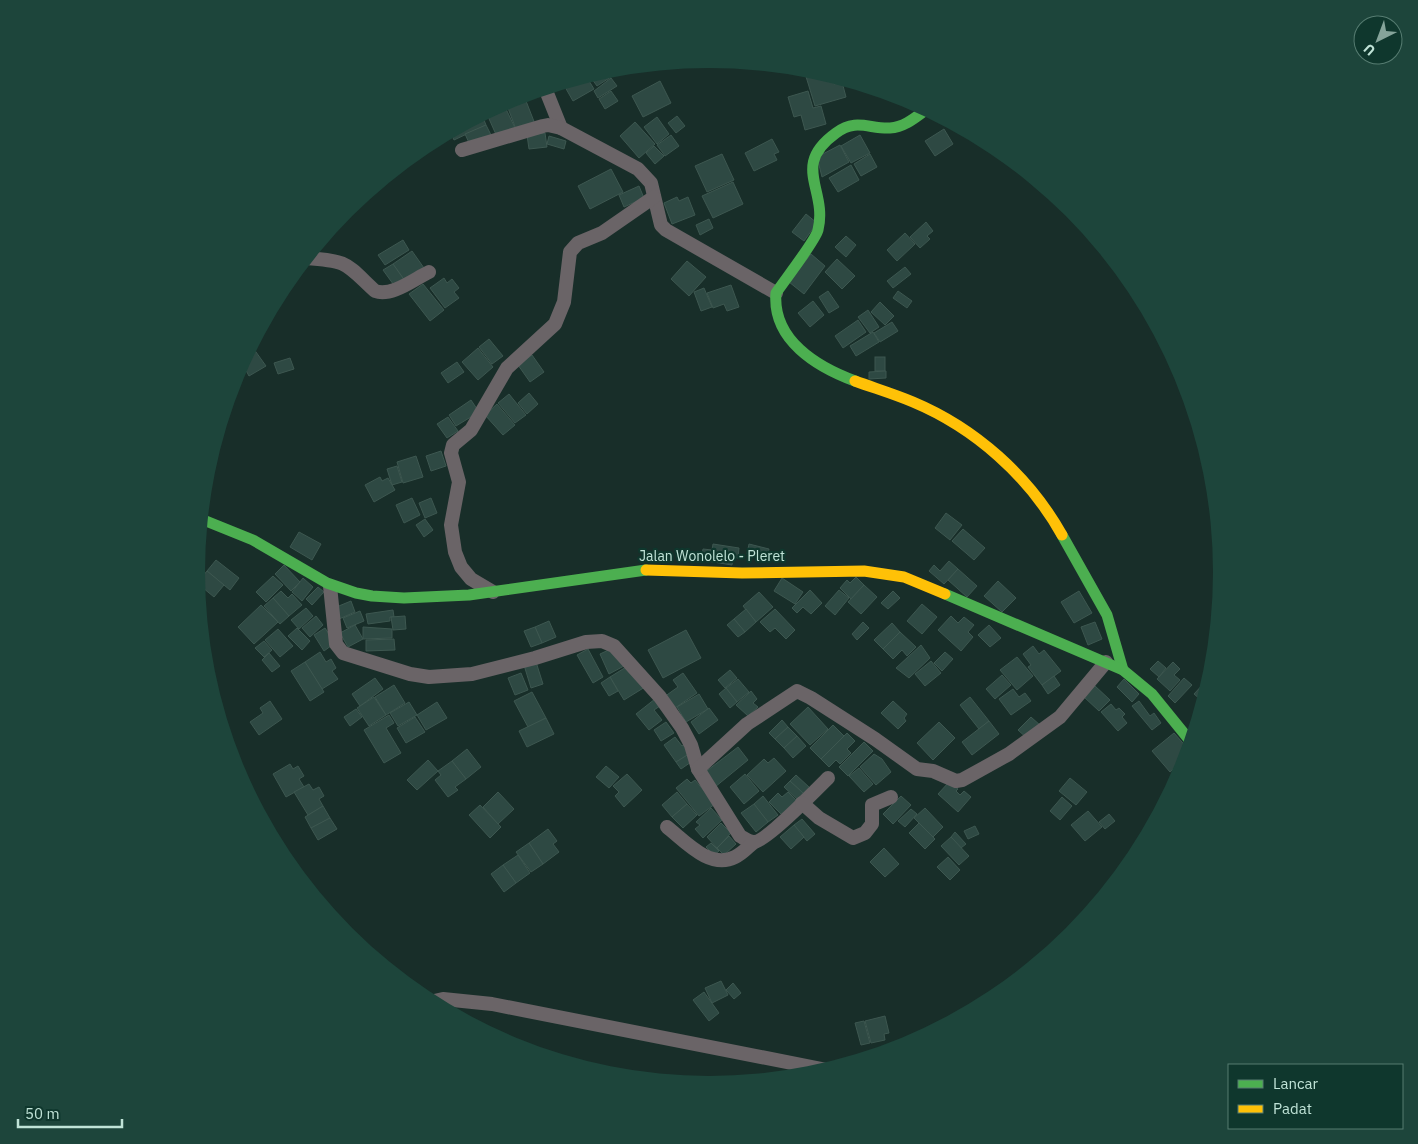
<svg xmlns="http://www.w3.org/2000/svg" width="1418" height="1144" font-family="'IBM Plex Sans',sans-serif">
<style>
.building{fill:#2e4943;stroke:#3d5750}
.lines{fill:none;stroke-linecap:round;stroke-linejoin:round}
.street{stroke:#6a6467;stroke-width:14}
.fast{stroke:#4caf50;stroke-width:11}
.slow{stroke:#ffc107;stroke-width:11}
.labels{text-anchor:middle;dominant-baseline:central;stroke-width:4.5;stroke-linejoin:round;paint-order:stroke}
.street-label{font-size:14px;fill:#c0e3d7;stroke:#0f372d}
</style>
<rect width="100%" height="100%" fill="#182e29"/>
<!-- building -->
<g class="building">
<path d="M610 69 614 75 597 86 589 75Z"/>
<path d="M809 69 831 75 834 84 842 82 846 97 815 106 804 70Z"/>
<path d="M586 76 594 89 573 101 565 87Z"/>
<path d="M611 78 617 86 598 98 594 91Z"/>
<path d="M660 81 671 103 643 117 632 96Z"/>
<path d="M611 91 618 101 605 109 599 99Z"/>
<path d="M808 91 813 108 821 106 826 124 805 130 801 115 794 117 788 97Z"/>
<path d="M526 101 535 124 517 132 508 108Z"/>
<path d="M497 106 500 112 506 109 516 130 498 139 486 112Z"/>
<path d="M482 115 486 125 454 140 450 131Z"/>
<path d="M677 116 685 126 676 133 668 123Z"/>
<path d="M657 117 669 134 657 144 644 127Z"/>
<path d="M635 122 655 144 639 158 620 136Z"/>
<path d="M486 125 492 137 471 147 465 134Z"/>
<path d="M944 129 953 144 935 156 925 141Z"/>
<path d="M545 133 547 147 529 149 527 135Z"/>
<path d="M671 135 679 146 665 156 657 145Z"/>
<path d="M860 135 870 153 851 163 841 146Z"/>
<path d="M549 136 566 141 564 149 547 144Z"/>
<path d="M772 139 779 152 774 154 777 160 754 171 745 153Z"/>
<path d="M840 145 849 162 822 177 817 157Z"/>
<path d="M654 146 664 156 655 164 646 153Z"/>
<path d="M722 154 734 180 707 192 695 166Z"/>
<path d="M870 154 877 167 861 176 854 164Z"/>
<path d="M851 165 859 180 838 192 829 178Z"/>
<path d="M611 169 623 192 590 209 578 186Z"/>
<path d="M733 182 743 204 713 218 702 196Z"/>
<path d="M639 186 644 198 624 207 619 195Z"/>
<path d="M677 197 679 201 688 197 695 215 672 224 664 203Z"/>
<path d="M806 214 817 223 804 241 792 232Z"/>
<path d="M709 219 713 228 700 235 696 225Z"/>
<path d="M926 222 933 231 927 236 930 239 920 248 910 237Z"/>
<path d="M905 233 915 244 897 261 887 250Z"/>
<path d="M846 236 856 245 846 257 835 247Z"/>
<path d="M403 240 409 250 385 265 378 255Z"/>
<path d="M412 251 424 268 405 281 393 264Z"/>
<path d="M811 254 825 266 804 294 789 282Z"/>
<path d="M837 259 855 276 842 289 825 272Z"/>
<path d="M687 261 706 277 689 296 671 279Z"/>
<path d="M393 264 405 281 396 288 383 270Z"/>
<path d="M905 267 911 274 893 288 887 281Z"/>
<path d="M444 278 447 283 452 279 459 288 454 292 459 298 445 308 430 288Z"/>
<path d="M423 284 444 310 430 321 409 294Z"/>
<path d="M731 285 739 307 727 311 724 304 713 308 707 293Z"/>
<path d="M704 288 712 307 701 311 694 292Z"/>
<path d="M828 291 839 307 829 313 819 297Z"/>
<path d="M898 291 912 301 907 308 893 298Z"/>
<path d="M813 301 824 315 810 327 798 313Z"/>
<path d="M880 302 894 316 885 325 871 312Z"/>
<path d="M868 310 879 327 870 333 858 317Z"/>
<path d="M858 320 866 332 843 348 835 336Z"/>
<path d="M892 322 898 331 880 342 874 333Z"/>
<path d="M873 332 879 342 856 356 850 346Z"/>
<path d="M489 339 503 356 492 364 479 347Z"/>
<path d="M251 345 266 366 249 376 242 363Z"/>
<path d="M478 348 493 367 478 380 462 362Z"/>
<path d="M532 355 544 372 530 382 518 365Z"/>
<rect x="875" y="357" width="10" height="14"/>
<path d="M290 358 294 369 278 374 274 363Z"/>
<path d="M457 362 464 372 448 383 441 373Z"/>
<path d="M886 371V378L869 379V372Z"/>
<path d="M529 393 538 404 527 414 518 403Z"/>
<path d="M509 394 526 415 515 423 498 403Z"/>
<path d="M471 400 479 412 456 426 449 415Z"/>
<path d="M497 404 515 425 503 435 485 415Z"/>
<path d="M448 417 458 431 447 438 437 424Z"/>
<path d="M441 451 446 466 431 471 426 456Z"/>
<path d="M416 456 423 477 403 483 397 462Z"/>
<path d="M397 466 402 482 392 485 387 469Z"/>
<path d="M380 477 382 481 388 478 395 490 374 502 365 485Z"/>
<path d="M412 498 420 515 404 523 396 505Z"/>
<path d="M431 498 437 513 425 518 419 503Z"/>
<path d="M946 513 962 525 950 540 935 528Z"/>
<path d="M425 519 433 530 424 537 416 525Z"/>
<path d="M963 529 985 548 974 560 952 541Z"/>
<path d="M299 532 321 544 312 560 290 547Z"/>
<path d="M713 544 739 548 738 558 733 557 732 565 701 560 703 549 712 550Z"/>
<path d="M749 544 769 549 767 558 747 554Z"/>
<path d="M216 560 239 578 230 590 207 571Z"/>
<path d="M949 561 958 569 944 584 929 571 934 565 940 571Z"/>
<path d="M284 565 300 582 291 591 275 574Z"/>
<path d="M958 569 977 586 967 597 948 580Z"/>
<path d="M207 571 224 585 214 597 197 583Z"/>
<path d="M273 576 283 585 266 602 256 592Z"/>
<path d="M856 577 864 585 851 599 840 588 847 580 850 583Z"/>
<path d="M303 578 313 587 302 601 292 592Z"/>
<path d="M782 578 803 592 795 604 774 591Z"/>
<path d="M998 581 1016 598 1002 612 984 596Z"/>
<path d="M864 585 877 597 861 614 848 602Z"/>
<path d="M318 587 324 592 312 605 306 599Z"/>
<path d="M810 590 822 603 811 614 803 607 797 613 792 608Z"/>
<path d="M839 590 849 598 835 615 825 606Z"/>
<path d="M281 591 288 598 292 594 302 605 289 616 273 598Z"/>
<path d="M893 591 900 598 888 609 881 603Z"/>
<path d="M1079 591 1092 613 1074 623 1061 602Z"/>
<path d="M759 592 773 607 756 622 743 606Z"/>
<path d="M273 598 289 616 280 624 264 606Z"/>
<path d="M351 601 355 612 339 619 334 608Z"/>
<path d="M922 604 937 617 922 634 907 621Z"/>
<path d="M261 605 278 622 254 644 238 627Z"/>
<path d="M306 608 313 616 299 629 291 620Z"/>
<path d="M746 609 756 622 745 632 734 619Z"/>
<path d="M775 609 795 630 786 639 775 628 770 632 760 622Z"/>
<path d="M393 610 394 617H390V621L368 624 366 614Z"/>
<path d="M360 611 364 621 347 628 343 618Z"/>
<path d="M316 616 323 625 310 637 302 628Z"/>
<path d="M405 616 406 629 393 630 391 617Z"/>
<path d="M951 616 958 623 964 617 974 625 968 632 973 637 961 651 938 630Z"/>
<path d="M734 619 745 632 738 637 727 625Z"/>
<path d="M549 621 556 637 542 643 535 627Z"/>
<path d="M863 622 869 628 857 640 852 634Z"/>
<path d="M1095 622 1102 639 1088 645 1081 627Z"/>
<path d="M892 623 900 632 883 649 874 640Z"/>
<path d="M355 625 363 639 348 647 340 633Z"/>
<path d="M989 625 1001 638 990 647 978 635Z"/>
<path d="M363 627 392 629V638L363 639Z"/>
<path d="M535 627 542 643 531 647 524 631Z"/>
<path d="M297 628 310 641 302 650 288 636Z"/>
<path d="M325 628 335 643 324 651 314 635Z"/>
<path d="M278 629 293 646 280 657 265 640Z"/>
<path d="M686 630 701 658 663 678 648 650Z"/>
<path d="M900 632 916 647 907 656 902 650 893 659 883 649Z"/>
<path d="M394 639 395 650 366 651V640Z"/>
<path d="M264 641 272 650 264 657 255 648Z"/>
<path d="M921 645 930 658 909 678 896 668Z"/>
<path d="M1033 646 1039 654 1044 650 1061 671 1042 685 1028 667 1031 665 1023 654Z"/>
<path d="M615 647 624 666 609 674 600 654Z"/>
<path d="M588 649 603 677 593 683 577 655Z"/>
<path d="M320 652 326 662 331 659 336 668 332 671 338 679 322 689 305 662Z"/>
<path d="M945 652 953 659 942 671 934 663Z"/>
<path d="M269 653 280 666 272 672 262 660Z"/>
<path d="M1017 657 1033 676 1017 690 1000 670Z"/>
<path d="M931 661 941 673 925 686 915 674Z"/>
<path d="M1158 661 1166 668 1159 677 1150 669Z"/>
<path d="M305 662 324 692 310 701 291 671Z"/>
<path d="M536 662 543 684 531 688 524 665Z"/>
<path d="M1173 662 1180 669 1174 675 1180 680 1170 691 1157 679Z"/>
<path d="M631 664 645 687 624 700 610 677Z"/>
<path d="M730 670 737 678 725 688 718 680Z"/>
<path d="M521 673 528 690 515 695 508 678Z"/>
<path d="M683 673 697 693 672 710 664 697 678 687 673 680Z"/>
<path d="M1002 675 1011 685 995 699 986 689Z"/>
<path d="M1054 676 1060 685 1048 694 1042 685Z"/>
<path d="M610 677 618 691 609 696 601 683Z"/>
<path d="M375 678 383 689 360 706 352 694Z"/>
<path d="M1184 678 1192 685 1175 703 1168 696Z"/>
<path d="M738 679 749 692 737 702 726 688Z"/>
<path d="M1124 679 1139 694 1132 702 1117 687Z"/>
<path d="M1206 681 1209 683 1206 695 1201 700 1194 694Z"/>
<path d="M394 685 405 703 386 715 375 697Z"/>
<path d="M1094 685 1110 700 1099 711 1084 697Z"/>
<path d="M726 688 737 702 730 708 719 694Z"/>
<path d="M1013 689 1019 697 1025 693 1031 701 1011 715 999 699Z"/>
<path d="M751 691 757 699 753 703 758 707 748 716 736 705Z"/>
<path d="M532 692 546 718 528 727 514 701Z"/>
<path d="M699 694 708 709 686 722 677 707Z"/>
<path d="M374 697 386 715 369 726 357 708Z"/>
<path d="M970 697 989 721 979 729 960 705Z"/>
<path d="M655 699 660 706 654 710 662 720 649 730 636 714Z"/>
<path d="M270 701 282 719 259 735 250 722 263 713 260 708Z"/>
<path d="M893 701 907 714 904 718 906 721 898 729 881 713Z"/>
<path d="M1139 701 1150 716 1154 713 1161 723 1152 730 1132 706Z"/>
<path d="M409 702 417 715 398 726 390 713Z"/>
<path d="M437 702 447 718 426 730 417 715Z"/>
<path d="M1111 704 1116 710 1119 708 1125 714 1122 717 1127 723 1118 731 1101 712Z"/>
<path d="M808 707 828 729 810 745 790 724Z"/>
<path d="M709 708 718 720 699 734 691 722Z"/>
<path d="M356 709 362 717 350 726 344 717Z"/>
<path d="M389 715 394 723 386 728 401 753 384 763 364 730Z"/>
<path d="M415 717 425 732 406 743 397 728Z"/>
<path d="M1031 717 1041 726 1028 739 1018 730Z"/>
<path d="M546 718 554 734 527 747 519 731Z"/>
<path d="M782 720 788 727 775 739 769 733Z"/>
<path d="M989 721 999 734 972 755 962 742Z"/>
<path d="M666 722 674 733 661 741 654 730Z"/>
<path d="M939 722 955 738 933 760 917 743Z"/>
<path d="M833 725 844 736 821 759 810 748Z"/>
<path d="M788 727 797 736 784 748 775 739Z"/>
<path d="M847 733 855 741 847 749 851 753 840 764 836 760 829 767 821 759Z"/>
<path d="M1174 733 1189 750 1186 758 1170 772 1152 751Z"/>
<path d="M797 736 806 746 793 758 784 748Z"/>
<path d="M675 737 682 746 686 743 692 752 676 762 664 745Z"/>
<path d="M864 742 873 751 848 776 839 767Z"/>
<path d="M738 747 748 760 715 787 704 773Z"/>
<path d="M467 749 481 767 466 779 452 761Z"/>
<path d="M689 754 694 760 681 769 676 762Z"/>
<path d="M874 754 882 759 891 772 876 785 860 767Z"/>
<path d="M774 758 786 771 763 792 747 775 764 759 768 763Z"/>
<path d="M428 760 438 771 417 790 407 780Z"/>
<path d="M452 761 466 779 455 787 458 790 448 797 435 780 441 775 438 771Z"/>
<path d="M290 764 293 769 298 766 304 776 299 779 304 787 286 797 273 774Z"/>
<path d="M606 766 619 777 609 788 596 777Z"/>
<path d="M859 768 873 784 864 792 849 776Z"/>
<path d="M627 774 642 790 624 807 615 796 619 792 613 786Z"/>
<path d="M745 774 759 791 744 804 730 787Z"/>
<path d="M796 775 810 788 804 794 790 781Z"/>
<path d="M1070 778 1087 792 1076 805 1059 791Z"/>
<path d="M687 779 691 783 695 780 715 804 699 816 676 788Z"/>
<path d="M790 781 804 794 798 800 784 787Z"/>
<path d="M949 782 958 789 956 791 960 795 964 791 971 797 958 812 938 794Z"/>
<path d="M309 784 313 790 319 787 324 796 319 799 323 806 308 815 294 792Z"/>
<path d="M498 792 514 809 498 824 483 807Z"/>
<path d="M677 792 687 804 672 817 662 805Z"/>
<path d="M788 792 799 803 784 817 769 802 778 793 782 797Z"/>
<path d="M763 796 778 815 768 822 754 804Z"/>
<path d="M901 796 911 805 893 824 883 814Z"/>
<path d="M1062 797 1072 806 1060 820 1050 811Z"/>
<path d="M687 804 697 815 683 828 672 817Z"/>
<path d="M754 804 768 822 756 832 741 813Z"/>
<path d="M480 805 501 827 490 838 469 815Z"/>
<path d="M323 806 330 818 311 828 305 817Z"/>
<path d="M711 808 722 820 703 838 695 829 700 825 696 822Z"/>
<path d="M925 808 943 827 933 837 914 818Z"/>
<path d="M911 809 917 814 905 827 898 821Z"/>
<path d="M1088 811 1102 827 1085 841 1071 825Z"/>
<path d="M1109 814 1115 821 1105 829 1099 822Z"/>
<path d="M330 818 337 829 318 840 311 828Z"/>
<path d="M802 819 815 834 807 841 794 825Z"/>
<path d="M721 823 731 833 717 848 707 837Z"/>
<path d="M919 823 935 839 925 849 909 833Z"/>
<path d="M794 825 804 837 791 849 780 837Z"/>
<path d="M975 826 979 834 968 839 964 831Z"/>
<path d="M548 829 557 841 553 844 559 852 543 864 529 843Z"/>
<path d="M955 832 966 844 961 848 951 837Z"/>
<path d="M729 836 736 844 724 855 717 848Z"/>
<path d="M951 837 969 856 959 865 941 846Z"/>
<path d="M529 843 543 864 531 872 516 852Z"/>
<path d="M711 843 719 851 714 855 706 847Z"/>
<path d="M884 848 899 864 885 877 870 862Z"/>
<path d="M518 855 530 873 516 883 503 865Z"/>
<path d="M948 857 960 870 950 880 937 867Z"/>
<path d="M503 865 516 883 504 892 491 874Z"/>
<path d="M721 981 728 995 712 1003 705 988Z"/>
<path d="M733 983 741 993 734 999 726 990Z"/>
<path d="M704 992 719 1013 709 1021 693 1000Z"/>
<path d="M885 1016 889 1033 884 1034 885 1040 871 1043 865 1021Z"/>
<path d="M864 1021 870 1043 861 1045 855 1023Z"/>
</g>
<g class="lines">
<!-- street -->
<g class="street">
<path d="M545 88 561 128"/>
<path d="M462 150 543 126 548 125 561 128 638 169 651 183 661 225 666 230 776 293"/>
<path d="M306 258C349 261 345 263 375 291 392 297 414 279 429 272"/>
<path d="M330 586 336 644 343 653 410 674 429 677 472 674 535 658 586 642 602 641 614 646 660 697 682 728 691 745 698 769 740 836C744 838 748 842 754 842 765 842 817 789 828 778"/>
<path d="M493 592 471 579 461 567 455 552 451 525 459 482 451 453 453 445 471 430 507 368 555 324 564 302 570 252 578 243 602 233 654 197"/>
<path d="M698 769 747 724 797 691 811 698 875 739 917 769 933 771 956 781 962 780 1009 754 1060 717 1106 662"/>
<path d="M802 803 819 818 853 838 865 833 872 824V805L891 797"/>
<path d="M667 827C685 841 710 870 735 857 742 854 748 847 754 842"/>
<path d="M430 1002 443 999 492 1004 827 1070"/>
</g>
<!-- fast -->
<g class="fast">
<path d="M855 381C817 367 772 340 776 293 784 281 816 240 818 230 828 189 790 166 836 133 856 118 869 129 890 128 905 127 916 117 927 109"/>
<path d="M201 519 253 540 327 583 356 593 372 596 404 598 469 595 646 570"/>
<path d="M1062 535 1107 615 1123 670"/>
<path d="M945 594 1123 670 1152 694 1191 742"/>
</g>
<!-- slow -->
<g class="slow">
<path d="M855 381C874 388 894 394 913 402 975 428 1029 476 1062 535"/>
<path d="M646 570 742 573 864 571 904 577 945 594"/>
</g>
</g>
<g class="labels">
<!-- street labels -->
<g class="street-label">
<text x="712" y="556">Jalan Wonolelo - Pleret</text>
</g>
</g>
<!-- crop -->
<path d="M0 0H1418V1144H0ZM205 572a504 504 0 1 1 1008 0a504 504 0 1 1-1008 0Z" fill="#1d453b" fill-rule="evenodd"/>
<!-- legend -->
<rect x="1228" y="1064" width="175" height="65" fill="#0f372d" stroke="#567c71"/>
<rect x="1238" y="1080" width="25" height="8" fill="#4caf50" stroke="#567c71"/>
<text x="1273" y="1089" font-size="15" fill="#c0e3d7">Lancar</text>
<rect x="1238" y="1105" width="25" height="8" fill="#ffc107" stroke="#567c71"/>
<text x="1273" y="1114" font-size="15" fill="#c0e3d7">Padat</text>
<!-- north arrow -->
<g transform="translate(1378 40) rotate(222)"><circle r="24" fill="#0f372d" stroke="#567c71"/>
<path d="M0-4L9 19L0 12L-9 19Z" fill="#85a49a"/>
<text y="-8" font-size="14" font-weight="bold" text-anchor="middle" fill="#c0e3d7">U</text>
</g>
<!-- scale -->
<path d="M18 1119v8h104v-8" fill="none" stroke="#c0e3d7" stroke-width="2.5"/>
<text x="25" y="1119" font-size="15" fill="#c0e3d7" stroke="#0f372d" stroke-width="4" paint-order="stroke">50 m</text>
</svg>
